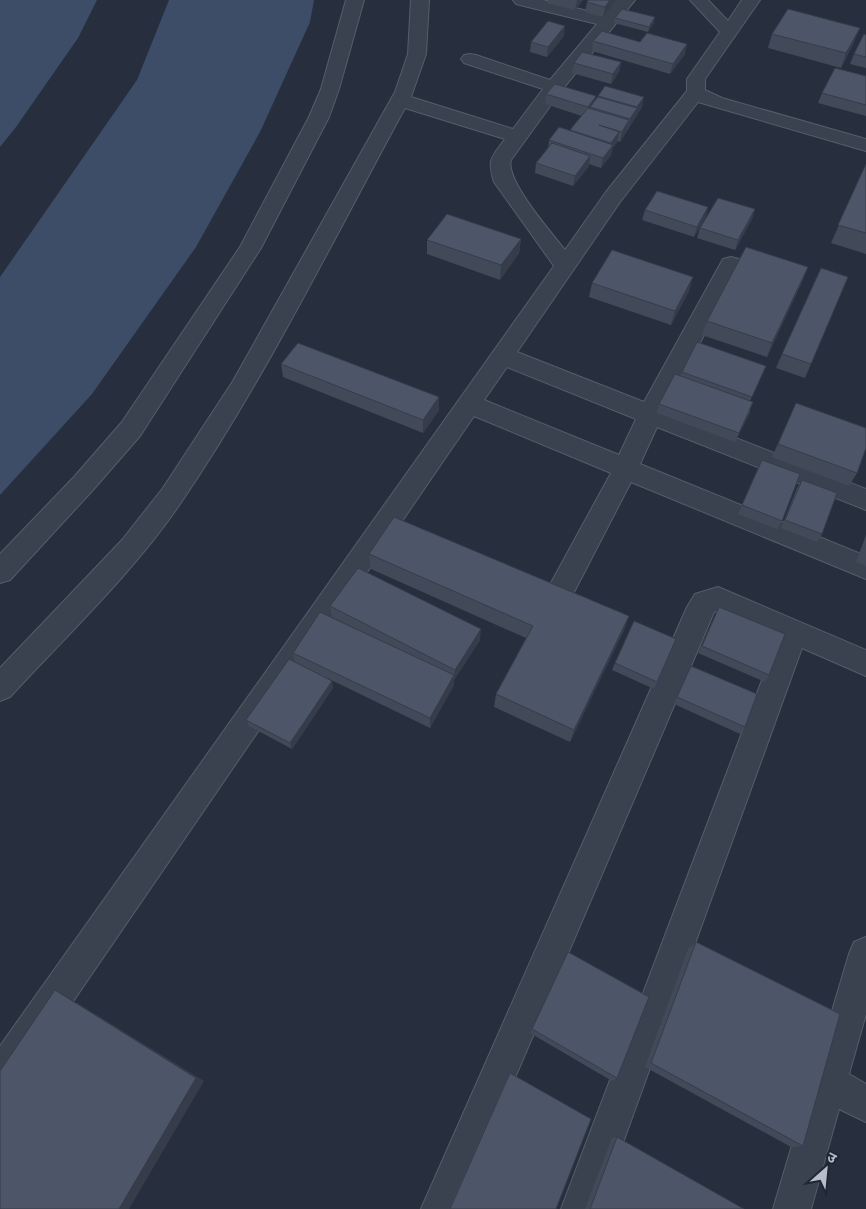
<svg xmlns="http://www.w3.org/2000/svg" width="866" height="1209" font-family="Lato,'Noto Sans Devanagari',sans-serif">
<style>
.water{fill:#3d4c67}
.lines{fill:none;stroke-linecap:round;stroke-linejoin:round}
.minor-casing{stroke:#565d69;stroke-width:2}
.minor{fill:#3b424f;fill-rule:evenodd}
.wall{fill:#424a59}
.shaded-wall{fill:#363c49}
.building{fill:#4d5668;stroke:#363c49}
</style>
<rect width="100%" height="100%" fill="#272f3f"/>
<!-- water -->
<g class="water">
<path d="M0 0H97L78 38 16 127 0 147Z"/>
<path d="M169 0H314L310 22 260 132 196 247 92 394 0 495V277L137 80Z"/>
</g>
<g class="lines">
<!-- minor casing -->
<g class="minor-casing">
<g id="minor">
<path d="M346 0H364L339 89 329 117 261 248 140 436 92 491 10 580 0 583V554L74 477 122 422 240 247 309 117 321 89Z"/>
<path d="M411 0H429L426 54 411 97 513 129 543 89 464 63 461 59 464 55 470 54 476 55 550 80 597 24 516 4 513 0H543L604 15 617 0H635L561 91 511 160C505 180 551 232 565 250L606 192 687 91V79L720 32 690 0H708L728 21 742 0H760L705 79V90L722 98 866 139V151L698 102 620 202 517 352 644 402 723 259 731 257 739 259 742 264 664 410 866 489V510L657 427 640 464 866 556V579L631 482 570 600 560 604 550 600 546 592 611 473 474 416 13 1089 0 1094V1046L554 266 494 182C487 159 491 158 505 139L405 108C333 240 266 377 182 501 135 571 67 635 10 697L0 701V668L122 540 163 488 233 381 395 92 408 54ZM507 367 636 419 619 455 484 400Z"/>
<path d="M718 587 866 650V676L802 648 599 1209H561L778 638 717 611 714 612 459 1209H421L687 607 695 594Z"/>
<path d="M866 937V1014L849 1074 866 1084V1122L839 1109 811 1209H773L849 954 854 942Z"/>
</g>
</g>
<!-- minor -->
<use href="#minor" class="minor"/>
</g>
<!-- wall -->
<g class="wall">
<path d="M548 0H583L575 10 547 3Z"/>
<path d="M588 0H617L603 17 585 12 587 2Z"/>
<path d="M615 18 654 22 648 32 614 23Z"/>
<path d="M772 34 854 42 841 68 768 48Z"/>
<path d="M866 35V68L850 64 854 54Z"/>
<path d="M564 36 547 57 530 52 531 42Z"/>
<path d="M593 41 685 54 670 74 592 51Z"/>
<path d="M621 62 619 72 611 84 572 73 574 63Z"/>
<path d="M866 76V116L818 103 822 93Z"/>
<path d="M546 94 596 100 598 96 642 107 620 142 618 141 612 149 611 155 601 168 589 164V166L573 186 535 173 536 163 548 149 549 140 570 131 582 116 545 104Z"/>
<path d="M866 164V254L831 243Z"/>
<path d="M755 209 752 219 735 250 697 238 700 228Z"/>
<path d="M645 210 706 217 694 237 642 220Z"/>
<path d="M521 239 519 253 500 280 427 254V240Z"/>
<path d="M808 267 802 282 767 357 702 335 707 321Z"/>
<path d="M592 283 689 291 671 325 589 297Z"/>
<path d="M782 354 811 364 805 378 776 368Z"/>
<path d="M281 364 439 410 423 433 283 377Z"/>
<path d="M766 366 750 401V412L735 442 657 413 659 404 680 376 682 372Z"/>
<path d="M796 403 857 473 849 486 772 457Z"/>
<path d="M762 460 782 521 777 529 738 514Z"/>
<path d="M802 480 822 534 817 542 781 528 797 488Z"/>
<path d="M866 535V566L856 562Z"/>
<path d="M369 554 629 616 624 630 570 742 494 707 496 694 526 638 371 569Z"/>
<path d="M330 606 480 640 454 680V685L430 728 327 678 333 688 292 749 249 726 246 720 295 662 293 653 356 629 332 617Z"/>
<path d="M719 607 769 675 765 682 698 653Z"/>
<path d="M676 639 654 689 612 670 615 663Z"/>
<path d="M691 666 745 727 740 734 674 704Z"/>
<path d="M696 942 803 1146 791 1147 645 1067 688 949Z"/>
<path d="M568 952 617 1078 612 1081 530 1033Z"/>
<path d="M510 1073 556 1209H449L508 1076Z"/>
<path d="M617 1137 744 1209H585L612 1138Z"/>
</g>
<!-- shaded-wall -->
<g class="shaded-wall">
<path d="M577 0H583L575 10Z"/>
<path d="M610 0H617L603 17 605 7Z"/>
<path d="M655 17 654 22 648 32 649 27Z"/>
<path d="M565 26 564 36 547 57 548 47Z"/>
<path d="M860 28 854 42 841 68 846 53Z"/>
<path d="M687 44 685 54 670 74 673 64Z"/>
<path d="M621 62 619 72 611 84 613 74Z"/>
<path d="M596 96 595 106 590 107 589 113 586 117 588 107Z"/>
<path d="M644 97 642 107 628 129 630 119Z"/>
<path d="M629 120 627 130 620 142 622 132Z"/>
<path d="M619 132 617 142 612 149 611 155 601 168 603 158 610 148 611 143Z"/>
<path d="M590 156 589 166 573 186 575 176Z"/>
<path d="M708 207 706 217 694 237 697 227Z"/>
<path d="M755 209 752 219 735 250 738 240Z"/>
<path d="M521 239 519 253 500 280 501 265Z"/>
<path d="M808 267 802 282 767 357 772 343Z"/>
<path d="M693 277 689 291 671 325 675 311Z"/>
<path d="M439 397V410L423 433V420Z"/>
<path d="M629 616 624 630 570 742 574 730Z"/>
<path d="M481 629 480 640 454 680 455 670Z"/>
<path d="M454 675V685L430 728V718Z"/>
<path d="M332 681 333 688 292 749 290 743Z"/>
<path d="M55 990 66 996 204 1081 129 1209H119Z"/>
</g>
<!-- building -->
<g class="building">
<path d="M588 0H610L605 7 587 2Z"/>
<path d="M622 9 655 17 649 27 615 18Z"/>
<path d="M788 9 860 28 846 53 772 34Z"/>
<path d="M548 21 565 26 548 47 531 42Z"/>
<path d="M602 31 640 42 647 33 687 44 673 64 593 41Z"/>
<path d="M864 34 866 35V57L854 54Z"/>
<path d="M582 52 621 62 613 74 574 63Z"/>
<path d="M835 68 866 76V105L822 93Z"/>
<path d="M555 84 596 96 588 107 546 94Z"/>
<path d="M605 86 644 97 637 107 598 96Z"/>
<path d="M598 97 637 108 630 119 590 107Z"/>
<path d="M588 108 629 120 622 132 599 125 619 132 611 143 570 130Z"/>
<path d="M559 127 613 145 603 158 549 140Z"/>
<path d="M552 143 590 156 575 176 536 163Z"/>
<path d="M866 164V233L838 225Z"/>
<path d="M657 191 708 207 697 227 645 210Z"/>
<path d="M718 198 755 209 738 240 700 228Z"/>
<path d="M447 214 521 239 501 265 427 240Z"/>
<path d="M746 247 808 267 772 343 707 321Z"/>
<path d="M612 250 693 277 675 311 592 283Z"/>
<path d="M821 268 848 277 811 364 782 354Z"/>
<path d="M697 342 766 366 752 397 682 372Z"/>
<path d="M298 343 439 397 423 420 281 364Z"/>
<path d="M675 374 753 402 739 433 659 404Z"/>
<path d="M796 403 866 428V448L857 473 778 444Z"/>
<path d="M762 460 800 474 782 521 742 505Z"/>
<path d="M802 480 837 493 822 534 785 520Z"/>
<path d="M394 517 629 616 574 730 496 694 533 626 369 554Z"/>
<path d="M358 568 481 629 455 670 330 606Z"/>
<path d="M719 607 785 634 769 675 702 646Z"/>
<path d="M320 612 454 675 430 718 293 653Z"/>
<path d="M634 621 676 639 657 682 615 663Z"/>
<path d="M289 659 332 681 290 743 246 720Z"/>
<path d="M691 666 757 694 745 727 677 697Z"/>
<path d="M696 942 840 1014 803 1146 651 1063Z"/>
<path d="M568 952 649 997 617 1078 532 1029Z"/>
<path d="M55 990 196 1078 119 1209H0V1071Z"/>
<path d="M510 1073 591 1119 556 1209H450Z"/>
<path d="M617 1137 744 1209H590Z"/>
</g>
<!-- north arrow -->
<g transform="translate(826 1169) rotate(27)" stroke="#202734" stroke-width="4" paint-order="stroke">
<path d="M0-4L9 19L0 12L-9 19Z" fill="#b7bdc9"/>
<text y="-8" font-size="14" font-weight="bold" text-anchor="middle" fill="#b7bdc9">उ</text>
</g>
</svg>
